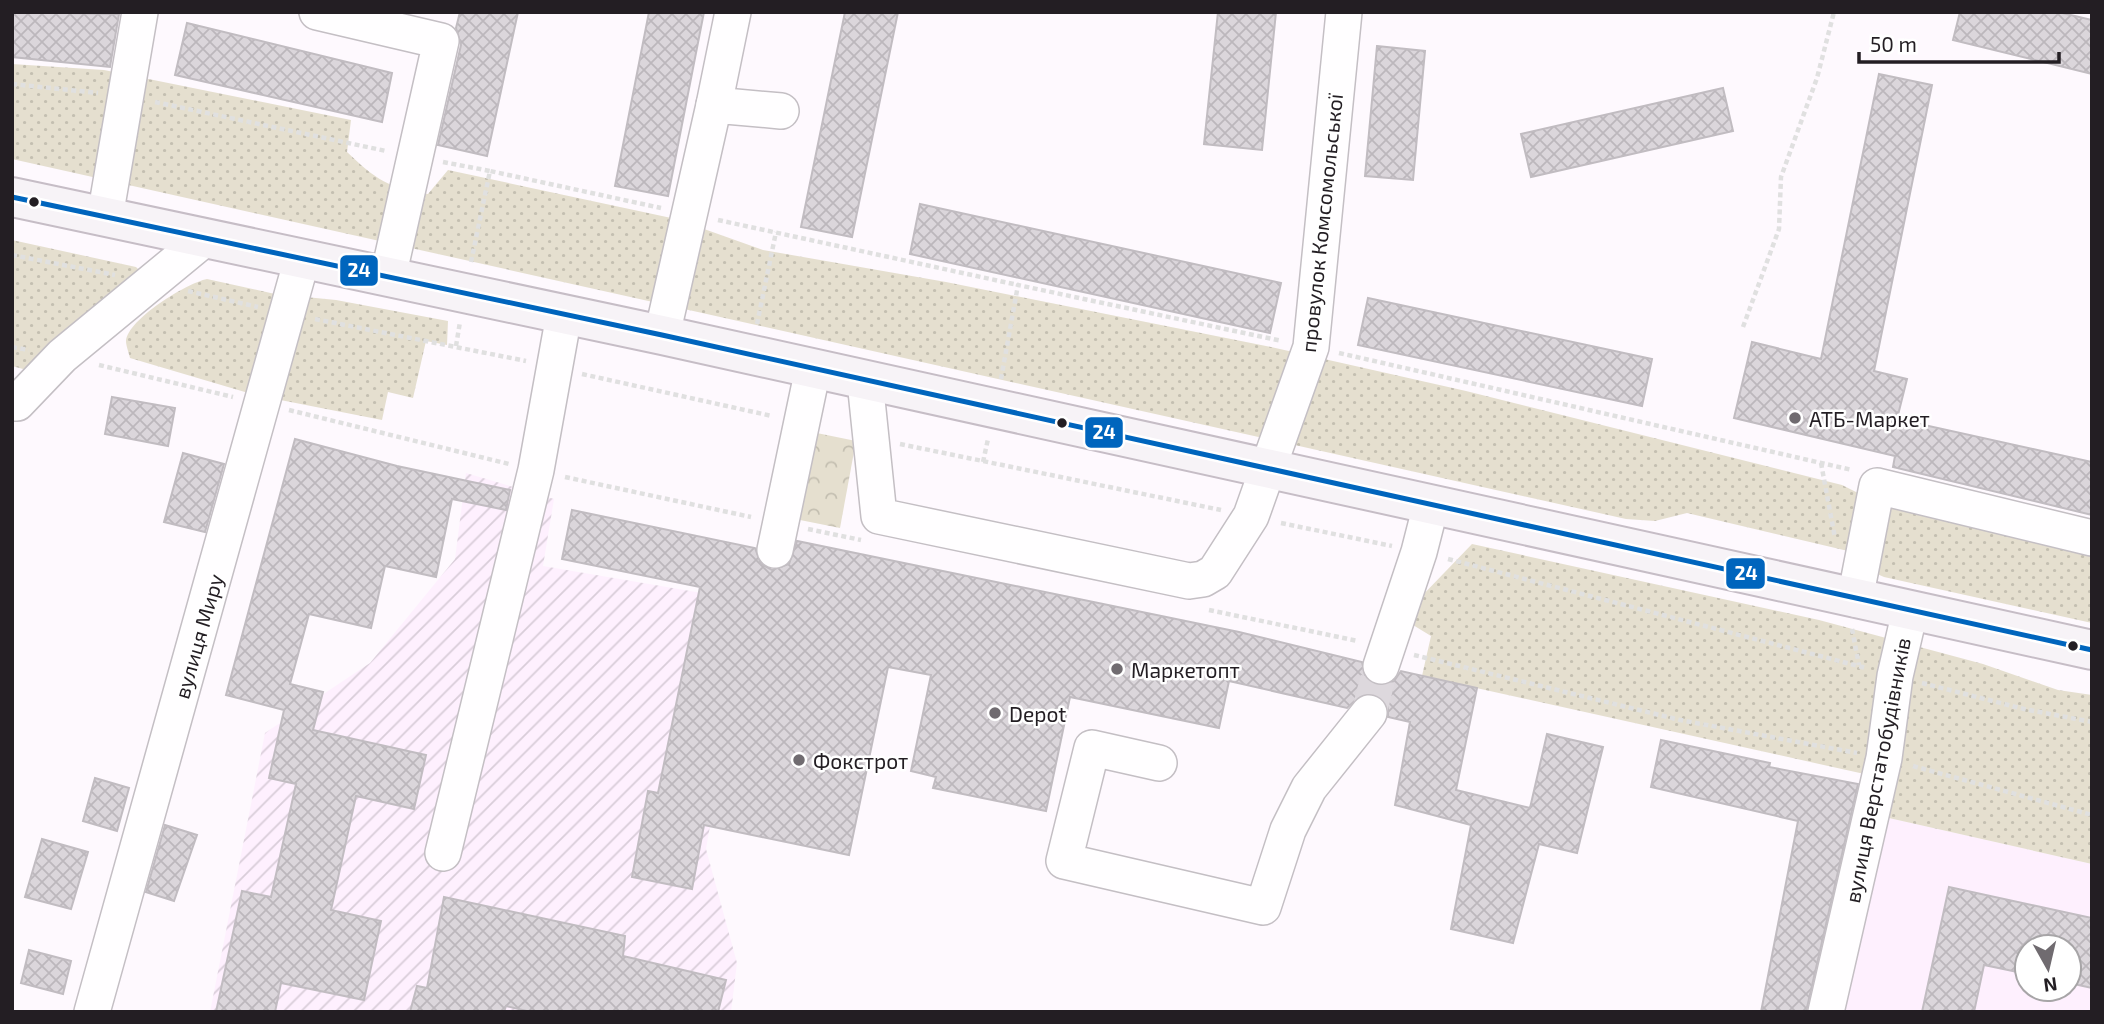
<svg xmlns="http://www.w3.org/2000/svg" width="2104" height="1024" font-family="'Exo 2',sans-serif">
<style>
.built{fill:#fef0fe;fill-rule:evenodd}
.industrial{fill:url(#industrial-furrows)}
.grass{fill:url(#grass-dots)}
.park{fill:url(#park-crowns)}
.building{fill:url(#building-cross-hatch);stroke:#c1bcc1;stroke-width:2}
.lines{fill:none;stroke-linecap:round;stroke-linejoin:round}
.minor-tunnel{stroke:#ddd8dd;stroke-width:35;stroke-dasharray:35 18;stroke-linecap:butt}
.minor-casing{stroke:#c4bfc4;stroke-width:38}
.major-casing{stroke:#c6bdc6;stroke-width:42}
.path{stroke:#e0e0e0;stroke-width:4.5;stroke-dasharray:5 3.5;stroke-linecap:butt}
.minor{stroke:#fffeff;stroke-width:35}
.major{stroke:#f7f3f7;stroke-width:38}
.bus-1-casing{stroke:#fff;stroke-width:10}
.bus-1{stroke:#0065bd;stroke-width:5}
.bus-dot{fill:#231e23;stroke:#fff;stroke-width:2.5}
.poi-dot{fill:#706b70;stroke:#fff;stroke-width:2.5}
.labels{text-anchor:middle;dominant-baseline:central;stroke-width:5;stroke-linejoin:round;paint-order:stroke}
.street-label{font-size:21px;fill:#231e23;stroke:#fff}
.poi-label{font-size:21px;fill:#231e23;stroke:#fff;text-anchor:start}
.line-badge{stroke:#fff;stroke-width:2.5}
.badge-label{font-size:19px;text-anchor:middle;font-weight:bold;fill:#fff}
</style>
<defs>
<pattern id="industrial-furrows" width="10" height="10" patternUnits="userSpaceOnUse" patternTransform="scale(1.75)"><rect width="10" height="10" fill="#fef0fe"/><path d="M-1 1l2-2M0 10L10 0M9 11l2-2" fill="none" stroke="#d9cdd9"/></pattern>
<pattern id="grass-dots" width="8" height="8" patternUnits="userSpaceOnUse" patternTransform="scale(1.75)"><rect width="8" height="8" fill="#e5dfcf"/><path d="M2 2h.1M6 6h.1" fill="none" stroke="#c4bfb1" stroke-width="1.8" stroke-linecap="round"/></pattern>
<pattern id="park-crowns" width="20" height="18" patternUnits="userSpaceOnUse" patternTransform="scale(1.75)"><rect width="20" height="18" fill="#e5dfcf"/><path d="M2 6a3 3 0 1 1 6 0M12 15a3 3 0 1 1 6 0" fill="none" stroke="#c4bfb1"/></pattern>
<pattern id="building-cross-hatch" width="8" height="8" patternUnits="userSpaceOnUse" patternTransform="scale(1.75)"><rect width="8" height="8" fill="#dbd6db"/><path d="M0 0l8 8M0 8l8-8" fill="none" stroke="#bcb7bc"/></pattern>
</defs>
<rect width="100%" height="100%" fill="#fef9fe"/>
<!-- built -->
<path class="built" d="M1880 816 2092 864V1012H1837ZM2027 947H2069V989H2027Z"/>
<!-- industrial -->
<path class="industrial" d="M466 473 554 499 543 566 749 601 706 849 737 963 731 1012H210L265 733 370 663 455 559Z"/>
<!-- grass -->
<g class="grass">
<path d="M12 64 104 70 351 120 347 152C375 179 390 189 428 194L448 170 676 219 763 250 946 282 1271 347 1466 391 1842 485 1882 505 2092 550V623L1884 577 1859 566 1848 551 1687 513 1655 521 1626 519 12 159Z"/>
<path d="M12 240 136 267 145 276 36 366 23 369 12 366Z"/>
<path d="M207 279 275 294 336 300 448 321 447 345 426 341 413 398 388 392 382 420 255 395 130 358C129 353 126 346 126 341 128 319 187 283 207 279Z"/>
<path d="M1472 544 1819 620 1983 664 2058 690 2092 695V864L1880 816 1887 779 1422 676 1431 636 1413 625 1417 601Z"/>
</g>
<!-- park -->
<path class="park" d="M807 431 856 441 840 528 790 518Z"/>
<!-- building -->
<g class="building">
<path d="M12 12 119 14 110 67 12 57Z"/>
<path d="M460 12H518L487 156 438 145 461 45 456 28Z"/>
<path d="M649 12H704L668 196 615 186Z"/>
<path d="M845 12H898L852 237 801 227Z"/>
<path d="M1218 12H1276L1262 150 1204 144Z"/>
<path d="M1960 12H2058L2092 20V74L1953 40Z"/>
<path d="M187 23 392 73 382 122 175 75Z"/>
<path d="M1377 46 1425 51 1413 180 1365 176Z"/>
<path d="M1879 74 1932 85 1874 371 1907 379 1897 419 2092 462V515L1893 467 1895 456 1734 418 1752 342 1821 359Z"/>
<path d="M1723 88 1733 131 1531 177 1521 134Z"/>
<path d="M920 204 1281 283 1270 333 910 254Z"/>
<path d="M1368 298 1652 359 1642 406 1358 345Z"/>
<path d="M112 397 175 408 168 446 105 434Z"/>
<path d="M295 439 397 466 510 490 506 510 452 499 436 577 385 566 371 628 309 614 290 684 323 692 313 730 426 755 414 809 356 796 331 910 381 921 364 1000 281 983 275 1012H216L242 891 271 897 296 784 269 778 284 710 226 695Z"/>
<path d="M183 453 224 464 205 532 164 522Z"/>
<path d="M572 510 755 548 761 564 772 570 789 564 797 541 1239 632 1362 662 1366 679 1375 685 1394 681 1401 671 1477 688 1456 790 1530 808 1547 734 1603 747 1577 853 1539 844 1513 943 1451 929 1471 825 1395 805 1410 722 1388 717V706L1381 697 1362 694 1347 708 1229 681 1219 728 1070 697 1046 811 933 788 936 777 911 771 931 675 888 667 849 855 704 825 692 889 632 877 648 791 658 793 700 587 562 559Z"/>
<path d="M1661 740 1770 763 1769 767 1858 784 1806 1012H1761L1798 821 1651 787Z"/>
<path d="M95 778 129 788 117 831 83 821Z"/>
<path d="M165 825 197 835 174 901 146 892Z"/>
<path d="M42 839 88 852 71 909 25 897Z"/>
<path d="M1949 887 2092 918V988L2069 983V947H2027V974L1984 965 1974 1012H1922Z"/>
<path d="M444 897 625 936 623 956 726 980 718 1012H531L506 1006 504 1012H410L417 986 427 988Z"/>
<path d="M29 950 71 961 63 994 21 983Z"/>
</g>
<g class="lines">
<!-- minor-tunnel -->
<path class="minor-tunnel" d="M1369 713 1381 666"/>
<!-- minor casing -->
<g class="minor-casing">
<g id="minor">
<path d="M317 12 441 41 388 277"/>
<path d="M714 105 733 12"/>
<path d="M105 217 140 12"/>
<path d="M662 335 714 105 781 111"/>
<path d="M865 381 879 516 1189 581 1203 579 1215 572 1251 516 1311 347 1344 12"/>
<path d="M12 403H17L62 356 204 239"/>
<path d="M775 550 813 369"/>
<path d="M1855 599 1877 486 2092 538"/>
<path d="M1381 666 1419 552 1431 505"/>
<path d="M1159 763 1092 748 1064 861 1263 907 1288 830 1309 788 1369 713"/>
<path d="M443 853 536 470 564 315"/>
<path d="M92 1012 302 259"/>
<path d="M1826 1012 1884 758 1895 676 1910 611"/>
</g>
</g>
<!-- major casing -->
<g class="major-casing">
<path id="major" d="M12 197 662 335 2092 650"/>
</g>
<!-- path -->
<g class="path">
<path d="M12 84 98 93"/>
<path d="M155 102 386 151"/>
<path d="M443 162 490 171"/>
<path d="M718 220 1018 285"/>
<path d="M12 255 115 275"/>
<path d="M471 262 490 171 661 208"/>
<path d="M188 291 258 307"/>
<path d="M315 319 526 361"/>
<path d="M757 324 776 232"/>
<path d="M1743 327 1779 229 1781 177 1817 78 1834 12"/>
<path d="M456 346 460 322"/>
<path d="M12 347 29 350"/>
<path d="M1339 353 1852 470"/>
<path d="M99 365 233 397"/>
<path d="M582 374 772 416"/>
<path d="M1001 379 1018 285 1282 341"/>
<path d="M289 410 509 464"/>
<path d="M900 444 1221 510"/>
<path d="M983 462 988 439"/>
<path d="M1821 463 1835 538"/>
<path d="M565 477 751 517"/>
<path d="M1281 523 1392 546"/>
<path d="M808 529 861 540"/>
<path d="M1448 559 1866 668"/>
<path d="M1209 610 1358 641"/>
<path d="M1852 629 1859 665"/>
<path d="M1414 655 1680 720 1857 753"/>
<path d="M1922 683 2024 709 2092 722"/>
<path d="M1913 766 2092 815"/>
</g>
<!-- minor -->
<use href="#minor" class="minor"/>
<!-- major -->
<use href="#major" class="major"/>
<!-- bus-1 casing -->
<g class="bus-1-casing">
<path id="bus-1" d="M12 197 662 335 2092 650"/>
</g>
<!-- bus-1 -->
<use href="#bus-1" class="bus-1"/>
</g>
<!-- markers -->
<g class="bus-dot">
<circle cx="34" cy="202" r="6"/>
<circle cx="1062" cy="423" r="6"/>
<circle cx="2073" cy="646" r="6"/>
</g>
<g class="poi-dot">
<circle cx="1795" cy="418" r="7"/>
<circle cx="1117" cy="669" r="7"/>
<circle cx="995" cy="713" r="7"/>
<circle cx="799" cy="760" r="7"/>
</g>
<g class="labels">
<!-- street labels -->
<g class="street-label">
<text transform="translate(1321 223) rotate(-84)">провулок Комсомольської</text>
<text transform="translate(198 636) rotate(-74)">вулиця Миру</text>
<text transform="translate(1877 770) rotate(-79)">вулиця Верстатобудівників</text>
</g>
<!-- poi labels -->
<g class="poi-label">
<text x="1809" y="418">АТБ-Маркет</text>
<text x="1131" y="669">Маркетопт</text>
<text x="1009" y="713">Depot</text>
<text x="813" y="760">Фокстрот</text>
</g>
</g>
<g class="line-badge">
<rect x="339" y="254" width="40" height="33" rx="7" fill="#0065bd"/>
<rect x="1084" y="416" width="40" height="33" rx="7" fill="#0065bd"/>
<rect x="1725" y="557" width="41" height="33" rx="7" fill="#0065bd"/>
</g>
<g class="badge-label">
<text x="359" y="277">24</text>
<text x="1104" y="439">24</text>
<text x="1746" y="580">24</text>
</g>
<!-- border -->
<rect width="2104" height="1024" fill="none" stroke="#231e23" stroke-width="28"/>
<!-- north arrow -->
<g transform="translate(2048 968) rotate(172)"><circle r="33" fill="#ffffff" stroke="#a7a5a7" stroke-width="2"/>
<path d="M0-5L12 26L0 18L-12 26Z" fill="#706b70"/>
<text y="-10" font-size="19" font-weight="bold" text-anchor="middle" fill="#231e23">N</text>
</g>
<!-- scale -->
<path d="M1859 52v10h200v-10" fill="none" stroke="#231e23" stroke-width="3.5"/>
<text x="1870" y="52" font-size="21" fill="#231e23" stroke="#ffffff" stroke-width="5" paint-order="stroke">50 m</text>
</svg>
